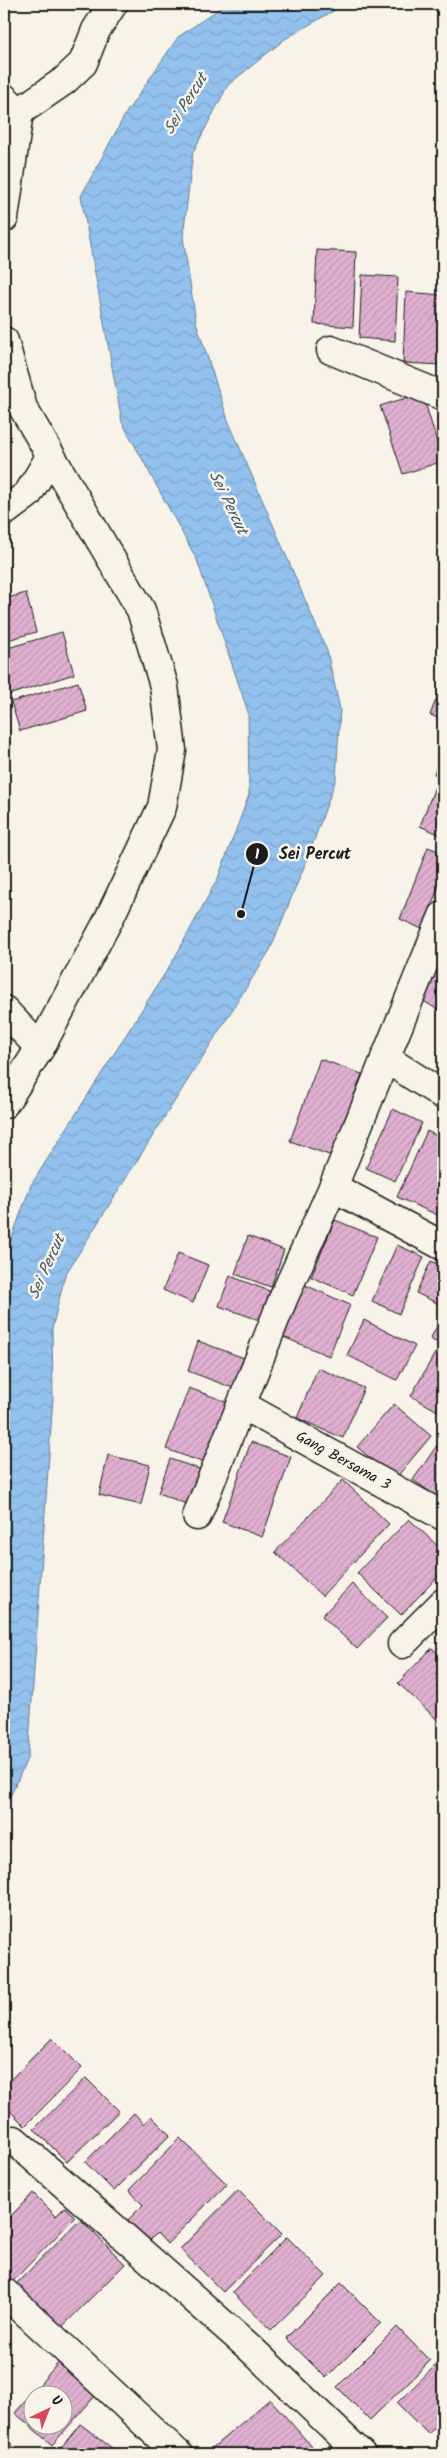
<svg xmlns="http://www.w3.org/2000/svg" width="447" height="2458" font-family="Kalam,sans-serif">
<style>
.water{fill:url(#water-waves);stroke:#637f99}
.building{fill:url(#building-hatch);stroke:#1c1c1c;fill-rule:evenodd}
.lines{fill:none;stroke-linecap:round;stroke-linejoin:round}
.street-casing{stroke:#1c1c1c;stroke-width:31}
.street{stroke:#f7f3e8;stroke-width:28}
.labels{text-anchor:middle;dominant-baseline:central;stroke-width:5;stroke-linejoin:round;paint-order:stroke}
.street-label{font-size:15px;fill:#1c1c1c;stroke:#f7f3e8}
.water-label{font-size:16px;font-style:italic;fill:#465665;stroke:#f7f3e8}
.leader{fill:none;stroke:#1c1c1c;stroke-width:2}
.callout-dot{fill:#1c1c1c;stroke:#f7f3e8;stroke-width:2}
.mark-label{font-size:15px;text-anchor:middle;font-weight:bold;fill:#fff}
.callout-label{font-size:16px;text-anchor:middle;font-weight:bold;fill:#1c1c1c;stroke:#f7f3e8;stroke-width:5;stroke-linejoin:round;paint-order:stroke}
</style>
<defs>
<pattern id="water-waves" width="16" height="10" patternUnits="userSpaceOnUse" patternTransform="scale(1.25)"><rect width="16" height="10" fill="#93c1ed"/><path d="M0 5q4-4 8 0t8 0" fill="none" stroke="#7ea5cb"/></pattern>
<pattern id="building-hatch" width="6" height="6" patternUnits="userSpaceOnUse" patternTransform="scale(1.25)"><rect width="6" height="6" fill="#e0b0d1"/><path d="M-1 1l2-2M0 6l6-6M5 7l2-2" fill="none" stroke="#c097b3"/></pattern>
</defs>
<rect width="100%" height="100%" fill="#f7f3e8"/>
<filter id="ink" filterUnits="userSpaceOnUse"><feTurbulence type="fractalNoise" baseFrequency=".02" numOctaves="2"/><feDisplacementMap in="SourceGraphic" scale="10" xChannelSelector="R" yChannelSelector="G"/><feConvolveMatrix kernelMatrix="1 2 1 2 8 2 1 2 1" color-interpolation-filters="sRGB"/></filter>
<g filter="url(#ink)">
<!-- water -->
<path class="water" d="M226 4H345L285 39 228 85 193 152 183 237 196 322 228 420 327 651 340 709 336 779 308 857 270 950 65 1275 52 1329 53 1398 28 1757 4 1810V1259L31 1185 174 959 218 878 249 795 248 712 197 560 122 422 81 196 126 113 178 37Z"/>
<!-- building -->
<g class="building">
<path d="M317 250 356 252 353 327 314 324Z"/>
<path d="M362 275 398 277 395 341 359 338Z"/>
<path d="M406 292 443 295V365L403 363Z"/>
<path d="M422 393 443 461 403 474 380 406Z"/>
<path d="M26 593 36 632 4 641V599Z"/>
<path d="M62 632 74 674 5 696 4 649Z"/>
<path d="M78 682 87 711 20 731 11 702Z"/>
<path d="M443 682V720L430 715Z"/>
<path d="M443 750V778L434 774Z"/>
<path d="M436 784 443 787V836L420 826Z"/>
<path d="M428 847 443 853V876L422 929 400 919Z"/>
<path d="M434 968 443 974V1013L417 997Z"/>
<path d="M320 1059 362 1074 332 1156 290 1141Z"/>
<path d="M393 1109 422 1123 395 1181 366 1168Z"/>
<path d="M427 1131 443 1139 442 1217 397 1197Z"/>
<path d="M335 1220 377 1237 353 1295 311 1277Z"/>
<path d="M248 1236 284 1250 271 1287 235 1274Z"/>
<path d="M397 1245 424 1257 399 1314 372 1301Z"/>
<path d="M178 1253 208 1265 193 1303 163 1290Z"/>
<path d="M431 1261 443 1266V1300L441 1305 416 1293Z"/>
<path d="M230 1276 272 1292 262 1321 219 1306Z"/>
<path d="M303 1284 350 1305 329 1356 281 1336Z"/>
<path d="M443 1315V1346L430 1339Z"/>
<path d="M364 1320 415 1346 397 1380 347 1355Z"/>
<path d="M198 1341 244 1358 233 1388 188 1371Z"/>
<path d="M435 1353 443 1358V1414L411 1396Z"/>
<path d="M318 1368 364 1388 343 1438 297 1418Z"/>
<path d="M189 1388 230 1403 207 1464 166 1449Z"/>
<path d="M394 1404 431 1436 395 1479 357 1447Z"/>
<path d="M440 1441 443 1443V1501L413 1480Z"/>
<path d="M251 1442 291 1457 262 1537 222 1522Z"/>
<path d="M108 1455 150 1465 141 1505 99 1495Z"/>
<path d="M170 1459 202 1470 189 1505 158 1493Z"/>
<path d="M343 1480 389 1524 322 1596 275 1552Z"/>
<path d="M409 1519 443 1551V1571L401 1615 357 1573Z"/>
<path d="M352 1584 387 1618 357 1649 322 1616Z"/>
<path d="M432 1648 443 1658V1725L398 1683Z"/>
<path d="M52 2038 82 2068 25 2126 4 2105V2086Z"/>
<path d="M86 2078 119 2111 67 2162 34 2129Z"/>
<path d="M134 2113 144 2124 151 2116 170 2135 114 2191 85 2162Z"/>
<path d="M180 2138 227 2184 167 2244 157 2233 149 2241 128 2220 143 2205 129 2190Z"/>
<path d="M238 2190 282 2234 223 2292 180 2249Z"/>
<path d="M33 2193 56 2216 65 2207 75 2217 11 2283 4 2276V2223Z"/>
<path d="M80 2219 125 2264 60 2329 15 2285Z"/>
<path d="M287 2237 326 2276 271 2330 232 2292Z"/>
<path d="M341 2283 381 2323 326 2378 286 2338Z"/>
<path d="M397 2327 430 2361 370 2420 337 2387Z"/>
<path d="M59 2362 96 2395 52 2445 15 2413ZM32 2396H62V2426H32Z"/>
<path d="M435 2366 443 2374V2419L428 2434 397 2403Z"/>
<path d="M270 2399 312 2447 303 2454H216L211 2449Z"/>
<path d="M80 2424 116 2451 114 2454H56Z"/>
<path d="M4 2437 22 2454H4Z"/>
<path d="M329 2446 337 2454H319Z"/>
</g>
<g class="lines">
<!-- street casing -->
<g class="street-casing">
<g id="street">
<path d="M4 98 19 112 64 81 83 63 96 30 113 4"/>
<path d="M4 218 19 112"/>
<path d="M4 341 23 408 141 610 164 686 172 750 162 807 108 921 40 1048 4 1104"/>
<path d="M331 350 443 396"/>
<path d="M4 512 28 494 50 457"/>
<path d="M4 1010 40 1048"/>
<path d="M385 1058 443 1095"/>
<path d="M333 1187 443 1246"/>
<path d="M242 1405 443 1516"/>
<path d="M197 1516 283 1299 333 1187 443 916"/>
<path d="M402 1644 443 1603"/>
<path d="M14 2140 249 2347 361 2454"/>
<path d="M4 2292 178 2454"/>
</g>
</g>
<!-- street -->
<use href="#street" class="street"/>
</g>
</g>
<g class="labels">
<!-- street labels -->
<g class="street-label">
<text transform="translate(343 1461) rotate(29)">Gang Bersama 3</text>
</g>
<!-- water labels -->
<g class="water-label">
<text transform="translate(186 104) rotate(-58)">Sei Percut</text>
<text transform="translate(228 503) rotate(64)">Sei Percut</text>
<text transform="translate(47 1267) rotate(-66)">Sei Percut</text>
</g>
</g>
<!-- callouts -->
<path class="leader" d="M241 914L257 854"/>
<g class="callout-dot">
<circle cx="241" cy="914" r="5"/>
<circle cx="257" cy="854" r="12"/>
</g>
<g class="mark-label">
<text x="257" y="859">1</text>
</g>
<g class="callout-label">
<text x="315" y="859">Sei Percut</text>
</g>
<!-- margin -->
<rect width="447" height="2458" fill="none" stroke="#f7f3e8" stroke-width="20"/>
<rect x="10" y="10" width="427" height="2438" fill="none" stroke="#1c1c1c" stroke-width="2" filter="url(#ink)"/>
<!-- north arrow -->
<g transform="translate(48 2410) rotate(43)"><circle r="24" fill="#f7f3e8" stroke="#9f9d96"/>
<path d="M0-4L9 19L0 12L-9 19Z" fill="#d1495b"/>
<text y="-8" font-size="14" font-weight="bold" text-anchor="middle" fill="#1c1c1c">U</text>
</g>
</svg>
